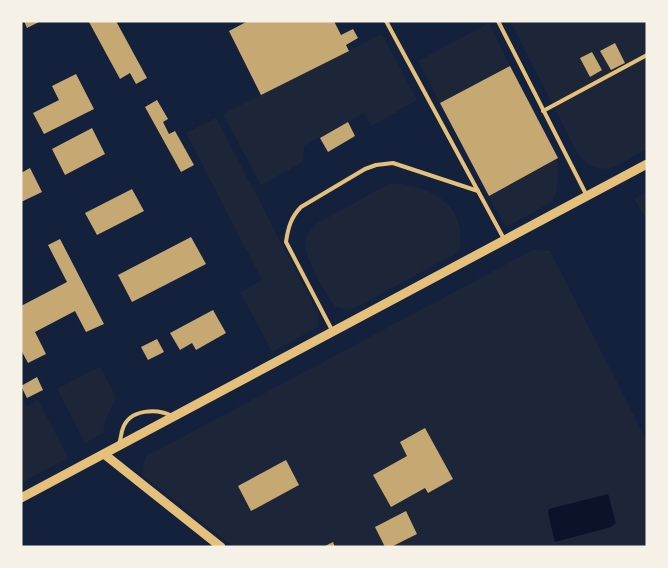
<svg xmlns="http://www.w3.org/2000/svg" width="668" height="568" font-family="Lato,sans-serif">
<style>
.green{fill:#1d2539}
.water{fill:#0b132b}
.building{fill:#c6a872}
.lines{fill:none;stroke-linecap:round;stroke-linejoin:round}
.service{stroke:#e5c07b;stroke-width:4}
.tertiary{stroke:#e5c07b;stroke-width:9}
</style>
<rect width="100%" height="100%" fill="#14213d"/>
<!-- green -->
<g class="green">
<path d="M510 21H647V149C619 163 605 182 579 156Z"/>
<path d="M489 23 510 66 440 103 418 61Z"/>
<path d="M382 34 417 100 371 126 364 113 304 146 303 162 261 185 223 114Z"/>
<path d="M216 118 319 315 318 327 272 352 240 292 262 280 186 133Z"/>
<path d="M558 158 557 190 552 202 506 227 489 196Z"/>
<path d="M390 183C431 186 469 204 459 252L351 310 336 307C327 297 305 258 305 244 305 236 311 230 316 224Z"/>
<path d="M647 192V220L634 199Z"/>
<path d="M533 250 550 251 647 441V547H234L142 475 145 457Z"/>
<path d="M100 367 116 397 106 419 103 433 85 443 57 389Z"/>
<path d="M21 395 27 406 38 400 68 458 21 483Z"/>
</g>
<!-- water -->
<path class="water" d="M608 494 616 523 611 527 555 542 548 513 549 509Z"/>
<!-- building -->
<g class="building">
<path d="M24 21H41L27 28Z"/>
<path d="M116 21 147 78 136 84 130 73 120 79 89 22Z"/>
<path d="M248 21H334L341 35 353 29 358 38 346 45 349 51 261 95 229 31Z"/>
<path d="M615 43 625 63 611 70 600 51Z"/>
<path d="M592 52 602 70 590 77 580 58Z"/>
<path d="M510 66 558 158 489 196 440 103Z"/>
<path d="M76 74 94 109 44 134 33 113 59 100 52 86Z"/>
<path d="M157 100 168 119 163 122 169 134 175 131 194 165 181 172 145 107Z"/>
<path d="M348 122 355 136 328 152 320 138Z"/>
<path d="M92 128 105 154 65 175 52 149Z"/>
<path d="M30 168 42 192 21 202V173Z"/>
<path d="M132 189 144 211 97 235 85 213Z"/>
<path d="M191 237 206 264 132 302 118 275Z"/>
<path d="M60 239 104 324 86 332 75 311 35 332 46 354 28 363 21 350V306L67 282 48 245Z"/>
<path d="M213 310 226 333 196 350 192 343 180 350 170 333Z"/>
<path d="M157 339 164 352 148 360 141 347Z"/>
<path d="M37 377 43 390 27 398 21 386Z"/>
<path d="M425 428 453 479 428 493 425 488 391 507 373 475 407 456 400 442Z"/>
<path d="M286 460 299 485 251 511 238 486Z"/>
<path d="M406 511 417 534 391 547H385L375 527Z"/>
<path d="M333 542 335 547H323Z"/>
</g>
<g class="lines">
<!-- service -->
<g class="service">
<path d="M386 21 478 191"/>
<path d="M498 21 587 196"/>
<path d="M543 111 647 55"/>
<path d="M333 332 286 242C288 228 291 217 301 207L365 169 376 165 393 163 478 191 504 239"/>
<path d="M119 444C121 439 121 433 123 428 130 409 157 408 172 416"/>
</g>
<!-- tertiary -->
<g class="tertiary">
<path d="M104 454 221 547"/>
<path d="M21 498 647 164"/>
</g>
</g>
<!-- border -->
<rect width="668" height="568" fill="none" stroke="#f6f1e7" stroke-width="45"/>
</svg>
